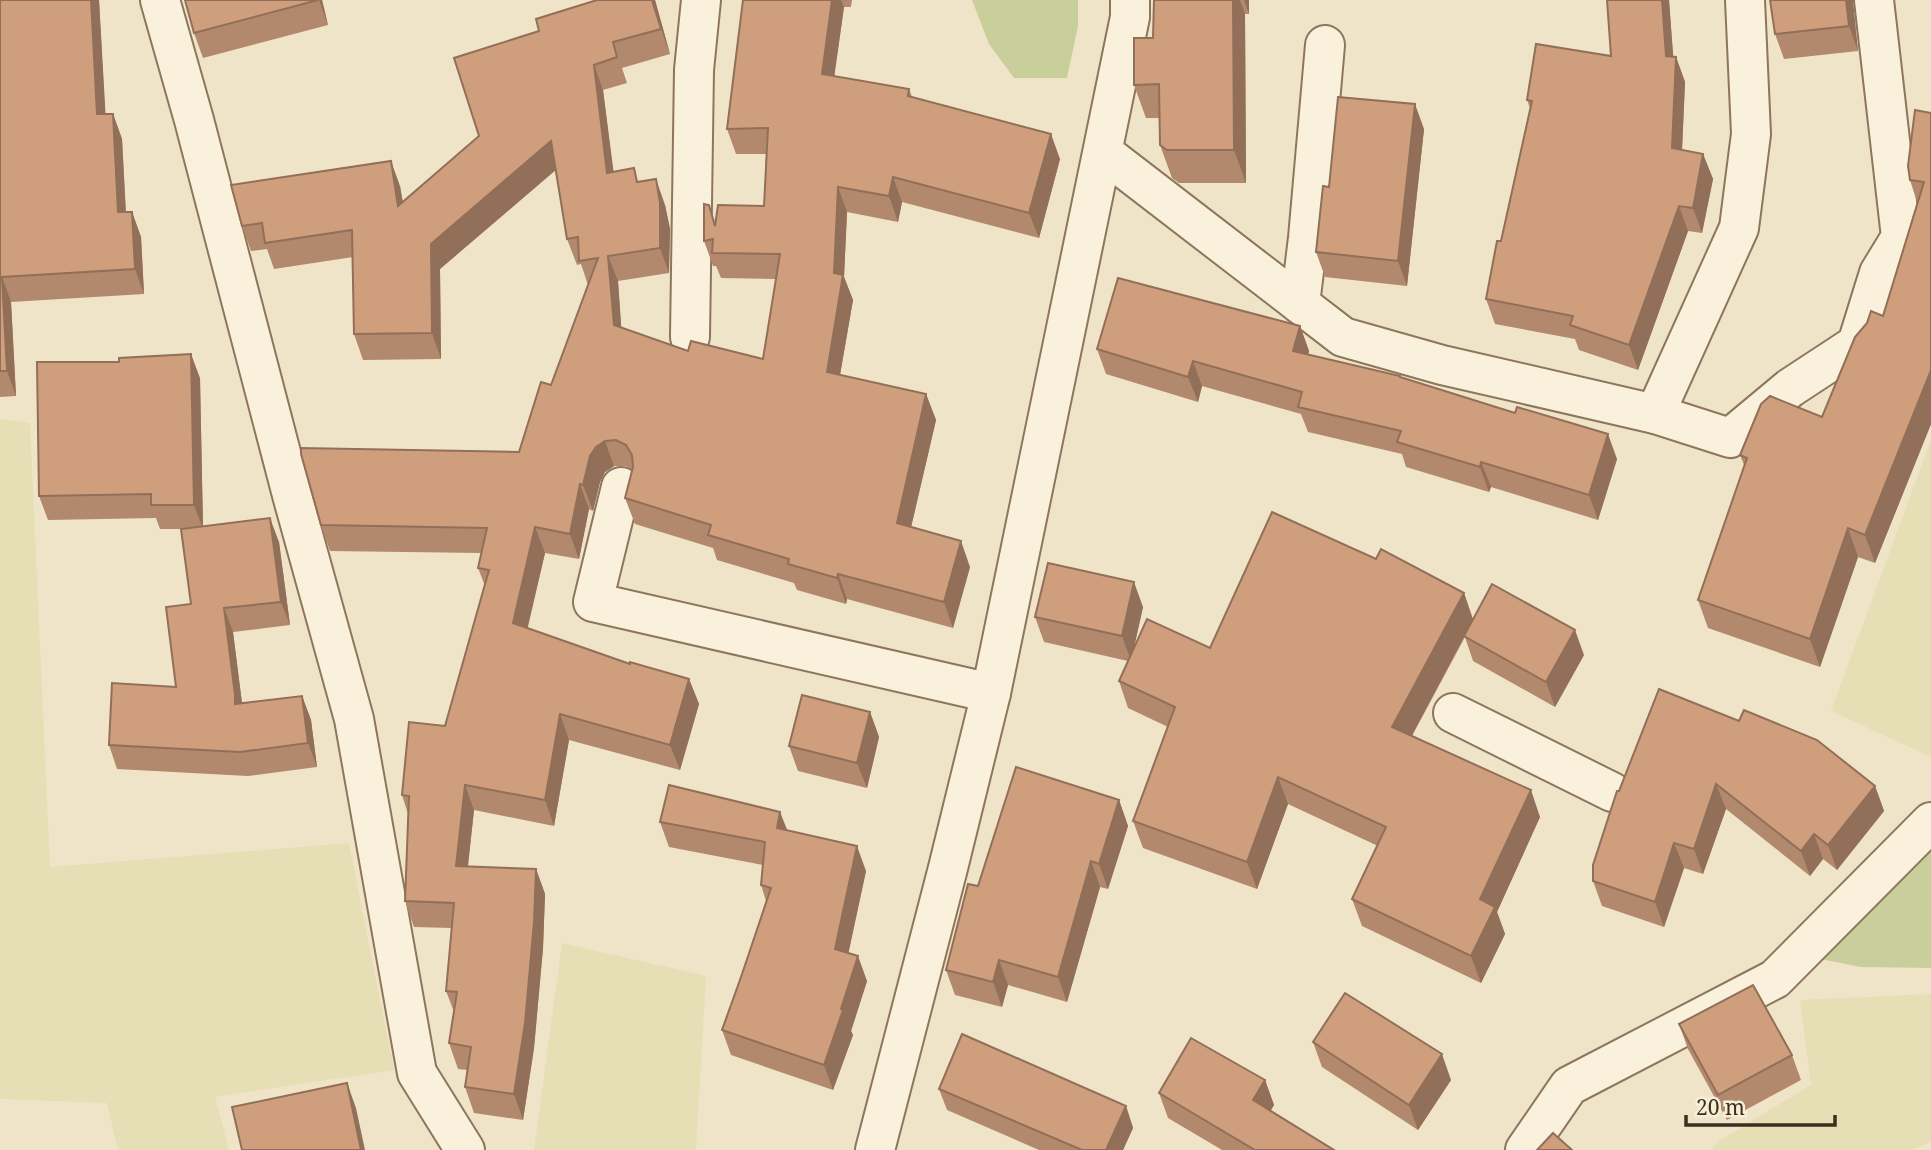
<svg xmlns="http://www.w3.org/2000/svg" width="1931" height="1150" font-family="'Noto Serif',serif">
<style>
.farmland{fill:#e6deb5}
.green{fill:#c9cf9b}
.lines{fill:none;stroke-linecap:round;stroke-linejoin:round}
.minor-casing{stroke:#8d765c;stroke-width:42}
.minor{stroke:#faf1dc;stroke-width:38}
.wall{fill:#b2896c}
.shaded-wall{fill:#916f58}
.building{fill:#cf9f7d;stroke:#916f58;stroke-width:2}
</style>
<rect width="100%" height="100%" fill="#f0e4c8"/>
<!-- farmland -->
<g class="farmland">
<path d="M0 419 30 423 50 867 349 843 394 1070 215 1097 229 1150H118L107 1103 0 1099Z"/>
<path d="M1931 440V757L1831 711Z"/>
<path d="M562 943 706 976 696 1150H534Z"/>
<path d="M1931 994V1142L1911 1150H1711L1719 1141 1811 1085 1800 1000Z"/>
</g>
<!-- green -->
<g class="green">
<path d="M972 0H1078V26L1067 78H1014L989 44Z"/>
<path d="M1931 837V968L1861 967 1810 957Z"/>
</g>
<g class="lines">
<!-- minor casing -->
<g class="minor-casing">
<g id="minor">
<path d="M160 0 194 120 292 495 354 719 417 1073 465 1150"/>
<path d="M1104 153 1343 337 1442 365 1655 414 1739 228 1751 134 1745 0"/>
<path d="M1300 304 1308 238 1325 45"/>
<path d="M690 337 694 70 701 0"/>
<path d="M1655 414 1730 438 1790 388 1857 344 1879 273 1901 237 1874 0"/>
<path d="M621 487 593 602 991 693"/>
<path d="M1453 713 1612 792"/>
<path d="M875 1150 948 868 991 693 1130 17V0"/>
<path d="M1525 1150 1569 1086 1775 979 1931 822"/>
</g>
</g>
<!-- minor -->
<use href="#minor" class="minor"/>
</g>
<!-- wall -->
<g class="wall">
<path d="M0 0H99L105 114H113L122 139 126 212H132L141 237 144 294 11 302 16 396 0 397Z"/>
<path d="M185 0H322L328 25 203 58 194 33Z"/>
<path d="M655 0 670 54 622 68 627 83 603 90 613 172 639 182 665 205 670 229 669 273 618 281 621 328 688 351 763 359 776 279 721 278 716 266H713L704 241 715 222 764 206 766 154H736L727 129 743 0H852L851 7H844L834 76 909 89 912 97 1060 159 1039 238 902 202 898 222 847 212 844 277 853 300 840 375 926 394 936 420 911 527 970 567 953 628 847 599 846 604 797 590 794 583 717 560 713 548 635 524 625 498 632 469 625 466H614L605 472 600 482 593 511 589 509 579 559 545 553 527 628 630 664 689 679 699 704 680 770 569 740 554 826 474 810 468 866 536 869 545 894 543 948 534 1048 523 1120 474 1113 465 1087 468 1070 458 1069 449 1043 454 1012 446 991 452 928 414 927 405 901 408 814 402 795 445 726 485 586 478 568 481 553 330 551 321 525 519 452 551 385 588 285 581 264 577 265 567 239 556 170 440 269 441 359 363 360 354 334 353 257 274 269 267 249 251 251 242 226 400 186 403 202Z"/>
<path d="M1154 0H1249V14H1245L1246 183H1179L1172 178 1160 145V118H1146L1134 85 1153 38Z"/>
<path d="M1607 0H1669L1673 56 1676 57 1685 82 1682 150 1703 154 1713 179 1702 233 1688 231 1638 370 1579 350 1575 339 1495 324 1486 299 1501 241 1530 108 1527 100 1611 56Z"/>
<path d="M1852 2 1858 51 1784 59 1775 34Z"/>
<path d="M1931 113V424L1875 563 1858 557 1820 667 1708 628 1698 600 1745 467 1740 455 1822 417 1883 316 1917 202 1910 180Z"/>
<path d="M1424 129 1407 286 1325 277 1316 252 1329 187Z"/>
<path d="M1300 326 1309 351 1308 355 1400 376 1401 378 1617 459 1598 520 1491 487 1489 492 1406 467 1402 454 1308 432 1301 414 1202 386 1198 402 1106 374 1097 349Z"/>
<path d="M200 378 203 526 279 542 290 625 233 632 242 703 302 696 311 720 317 767 248 776 117 769 109 745 176 687 191 604 182 529H160L156 518 48 520 39 496Z"/>
<path d="M1376 559 1464 593 1473 619 1584 655 1555 707 1473 661 1465 637 1412 736 1540 817 1497 912 1505 934 1481 983 1362 926 1352 899 1378 846 1288 804 1257 889 1143 848 1133 821 1168 727 1128 708 1119 681 1128 661 1044 642 1035 617 1143 607 1134 647 1210 648Z"/>
<path d="M1659 689 1875 786 1884 811 1837 870 1823 859 1810 876 1726 809 1703 874 1684 868 1664 927 1602 906 1593 881 1619 791Z"/>
<path d="M870 712 879 737 867 788 798 771 789 746Z"/>
<path d="M1119 800 1128 826 1108 889 1100 887 1067 1002 1008 985 1002 1007 955 995 946 970 978 886Z"/>
<path d="M660 822 787 830 866 871 848 953 867 981 851 1031 853 1035 833 1090 731 1055 722 1030 741 977 766 901 761 885 763 865 669 847Z"/>
<path d="M1679 1024 1792 1055 1801 1080 1727 1120 1688 1049Z"/>
<path d="M1313 1042 1451 1080 1418 1130 1322 1067Z"/>
<path d="M1265 1080 1274 1105 1270 1111 1334 1150H1222L1168 1118 1159 1093Z"/>
<path d="M939 1089 1126 1106 1133 1128 1123 1150H1039L947 1110Z"/>
</g>
<!-- shaded-wall -->
<g class="shaded-wall">
<path d="M91 0H99L107 139 97 114Z"/>
<path d="M319 0H322L328 25Z"/>
<path d="M652 0H655L670 54 661 29Z"/>
<path d="M832 0H841L844 7 831 100 822 74Z"/>
<path d="M1233 0H1240L1245 14 1246 183 1234 150Z"/>
<path d="M1244 0H1249V14Z"/>
<path d="M1662 0H1669L1675 80 1676 57 1685 82 1681 173 1672 148Z"/>
<path d="M1846 0H1853L1858 51 1849 26Z"/>
<path d="M594 65 603 90 617 198 607 173Z"/>
<path d="M1415 104 1424 129 1407 286 1398 261Z"/>
<path d="M113 114 122 139 127 238 118 212Z"/>
<path d="M1051 134 1060 159 1039 238 1029 213Z"/>
<path d="M551 141 560 166 440 269 441 359 432 333 431 244Z"/>
<path d="M1703 154 1713 179 1702 233 1693 208Z"/>
<path d="M391 161 400 186 407 231 398 206Z"/>
<path d="M893 177 902 202 898 222 889 196Z"/>
<path d="M656 179 665 205 670 229 669 273 660 248Z"/>
<path d="M838 187 847 212 844 277 853 300 836 398 827 372 834 273Z"/>
<path d="M1679 206 1688 231 1638 370 1629 345Z"/>
<path d="M132 212 141 237 144 294 135 269Z"/>
<path d="M608 256 618 281 623 351 614 325Z"/>
<path d="M2 277 11 302 16 396 7 371Z"/>
<path d="M1300 326 1309 351 1302 376 1293 351Z"/>
<path d="M191 354 200 378 203 529 194 505Z"/>
<path d="M1193 361 1202 386 1198 402 1188 377Z"/>
<path d="M1931 370V424L1875 563 1865 535Z"/>
<path d="M926 394 936 420 906 549 897 523Z"/>
<path d="M1608 434 1617 459 1598 520 1589 495Z"/>
<path d="M605 441 614 466 605 472 600 482 593 511 583 485 590 456 596 447Z"/>
<path d="M1481 462 1491 487 1489 492 1480 467Z"/>
<path d="M580 484 589 509 579 559 570 534Z"/>
<path d="M270 518 279 542 290 625 281 602Z"/>
<path d="M535 527 545 553 523 648 513 623Z"/>
<path d="M1848 528 1858 557 1820 667 1810 639Z"/>
<path d="M961 541 970 567 953 628 944 602Z"/>
<path d="M838 574 847 599 846 604 837 578Z"/>
<path d="M1134 582 1143 607 1131 661 1122 636Z"/>
<path d="M1464 593 1473 620 1402 754 1392 727Z"/>
<path d="M224 608 233 632 244 719 235 704Z"/>
<path d="M1575 630 1584 655 1555 707 1546 682Z"/>
<path d="M689 679 699 704 680 770 670 745Z"/>
<path d="M302 696 311 720 317 767 308 743Z"/>
<path d="M870 712 879 737 867 788 857 763Z"/>
<path d="M560 714 569 740 554 826 545 800Z"/>
<path d="M1278 777 1288 804 1257 889 1247 862Z"/>
<path d="M1716 784 1726 809 1703 874 1694 849Z"/>
<path d="M465 785 474 810 465 891 456 866Z"/>
<path d="M1875 786 1884 811 1837 870 1828 845Z"/>
<path d="M1531 790 1540 817 1497 912 1505 934 1481 983 1471 956 1480 899Z"/>
<path d="M1119 800 1128 826 1108 889 1099 864Z"/>
<path d="M780 812 790 837 777 828Z"/>
<path d="M1814 834 1823 859 1810 876 1801 851Z"/>
<path d="M1674 843 1684 868 1664 927 1655 902Z"/>
<path d="M857 846 866 871 844 974 835 949Z"/>
<path d="M1091 861 1100 887 1067 1002 1058 977Z"/>
<path d="M536 869 545 894 543 948 534 1048 523 1120 514 1094Z"/>
<path d="M858 956 867 981 851 1031 853 1035 833 1090 824 1065Z"/>
<path d="M999 960 1008 985 1002 1007 993 982Z"/>
<path d="M1442 1054 1451 1080 1418 1130 1409 1105Z"/>
<path d="M1265 1080 1274 1105 1262 1125 1253 1100Z"/>
<path d="M347 1083 356 1108 365 1150H361Z"/>
<path d="M1126 1106 1133 1128 1123 1150H1106Z"/>
</g>
<!-- building -->
<g class="building">
<path d="M0 0H91L97 114H113L118 212H132L135 269 2 277 7 371H0Z"/>
<path d="M185 0H318L194 33Z"/>
<path d="M597 0H652L661 29 613 42 617 57 594 65 607 173 634 168 637 182 656 179 660 203V248L608 256 614 325 688 351 691 341 763 359 780 254 712 253 713 239 704 241V204L709 205 715 226 718 205 764 206 768 128 727 129 743 0H832L822 74 909 89 908 96 1051 134 1029 213 893 177 889 196 838 187 834 273 843 275 827 372 926 394 897 523 961 541 944 602 838 574 837 578 788 564 789 559 708 535 711 525 625 498 633 467 632 455 626 445 616 440 605 441 596 447 590 456 583 485 580 484 570 534 535 527 513 623 630 664V662L689 679 670 745 560 714 545 800 465 785 456 866 536 869 534 922 525 1023 514 1094 465 1087 471 1047 449 1043 457 992 446 991 454 903 405 901 409 796 402 795 409 722 445 726 489 570 478 568 487 528 321 525 301 454V448L519 452 541 382 551 385 598 258 579 261 578 237 567 239 551 141 431 244 432 333 354 334 352 230 265 243 262 223 242 226 231 185 391 161 398 206 479 136 454 58 539 31 536 19Z"/>
<path d="M1154 0H1233L1234 150H1167L1160 145 1159 84 1134 85V38H1153Z"/>
<path d="M1607 0H1662L1666 56 1676 57 1672 148 1703 154 1693 208 1679 206 1629 345 1570 325 1573 316 1486 299 1497 241H1501L1532 101 1527 100 1536 44 1611 56Z"/>
<path d="M1770 0H1846L1849 26 1775 34Z"/>
<path d="M1338 97 1415 104 1398 261 1316 252 1323 186 1329 187Z"/>
<path d="M1915 110 1931 113V370L1865 535 1848 528 1810 639 1698 600 1747 458 1740 455 1761 404 1770 396 1822 417 1855 337 1867 323 1871 311 1883 316 1924 182 1910 180 1908 166Z"/>
<path d="M1118 278 1300 326 1293 351 1400 376V377L1515 413 1517 407 1608 434 1589 495 1481 462 1480 467 1397 442 1401 431 1298 407 1302 392 1193 361 1188 377 1097 349Z"/>
<path d="M191 354 194 505H151V494L39 496 37 362H119V358Z"/>
<path d="M1272 512 1376 559 1381 549 1464 593 1392 727 1531 790 1480 899 1495 907 1471 956 1352 899 1386 827 1278 777 1247 862 1133 821 1175 707 1119 681 1147 619 1210 648Z"/>
<path d="M270 518 281 602 224 608 235 695V704L302 696 308 743 240 752 109 745 112 683 176 687 166 607 191 604 181 529Z"/>
<path d="M1048 563 1134 582 1122 636 1035 617Z"/>
<path d="M1492 584 1575 630 1546 682 1464 636Z"/>
<path d="M1659 689 1739 721 1744 710 1817 740 1875 786 1828 845 1814 834 1801 851 1716 784 1694 849 1674 843 1655 902 1593 881V865L1617 791H1619Z"/>
<path d="M802 695 870 712 857 763 789 746Z"/>
<path d="M1016 767 1119 800 1099 864 1091 861 1058 977 999 960 993 982 946 970 968 884 978 886Z"/>
<path d="M669 785 780 812 777 828 857 846 835 949 858 956 841 1009 843 1010 824 1065 722 1030 741 977 771 888 761 885 765 842 660 822Z"/>
<path d="M1753 985 1792 1055 1718 1095 1679 1024Z"/>
<path d="M1345 993 1442 1054 1409 1105 1313 1042Z"/>
<path d="M962 1034 1126 1106 1106 1150H1082L939 1089Z"/>
<path d="M1191 1038 1265 1080 1253 1100 1334 1150H1255L1159 1093Z"/>
<path d="M347 1083 361 1150H242L232 1107Z"/>
<path d="M1553 1133 1572 1150H1537Z"/>
</g>
<!-- scale -->
<path d="M1686 1115v10h149v-10" fill="none" stroke="#3d2e20" stroke-width="3.5"/>
<text x="1696" y="1115" font-size="21" fill="#3d2e20" stroke="#f7eed8" stroke-width="5" paint-order="stroke">20 m</text>
</svg>
